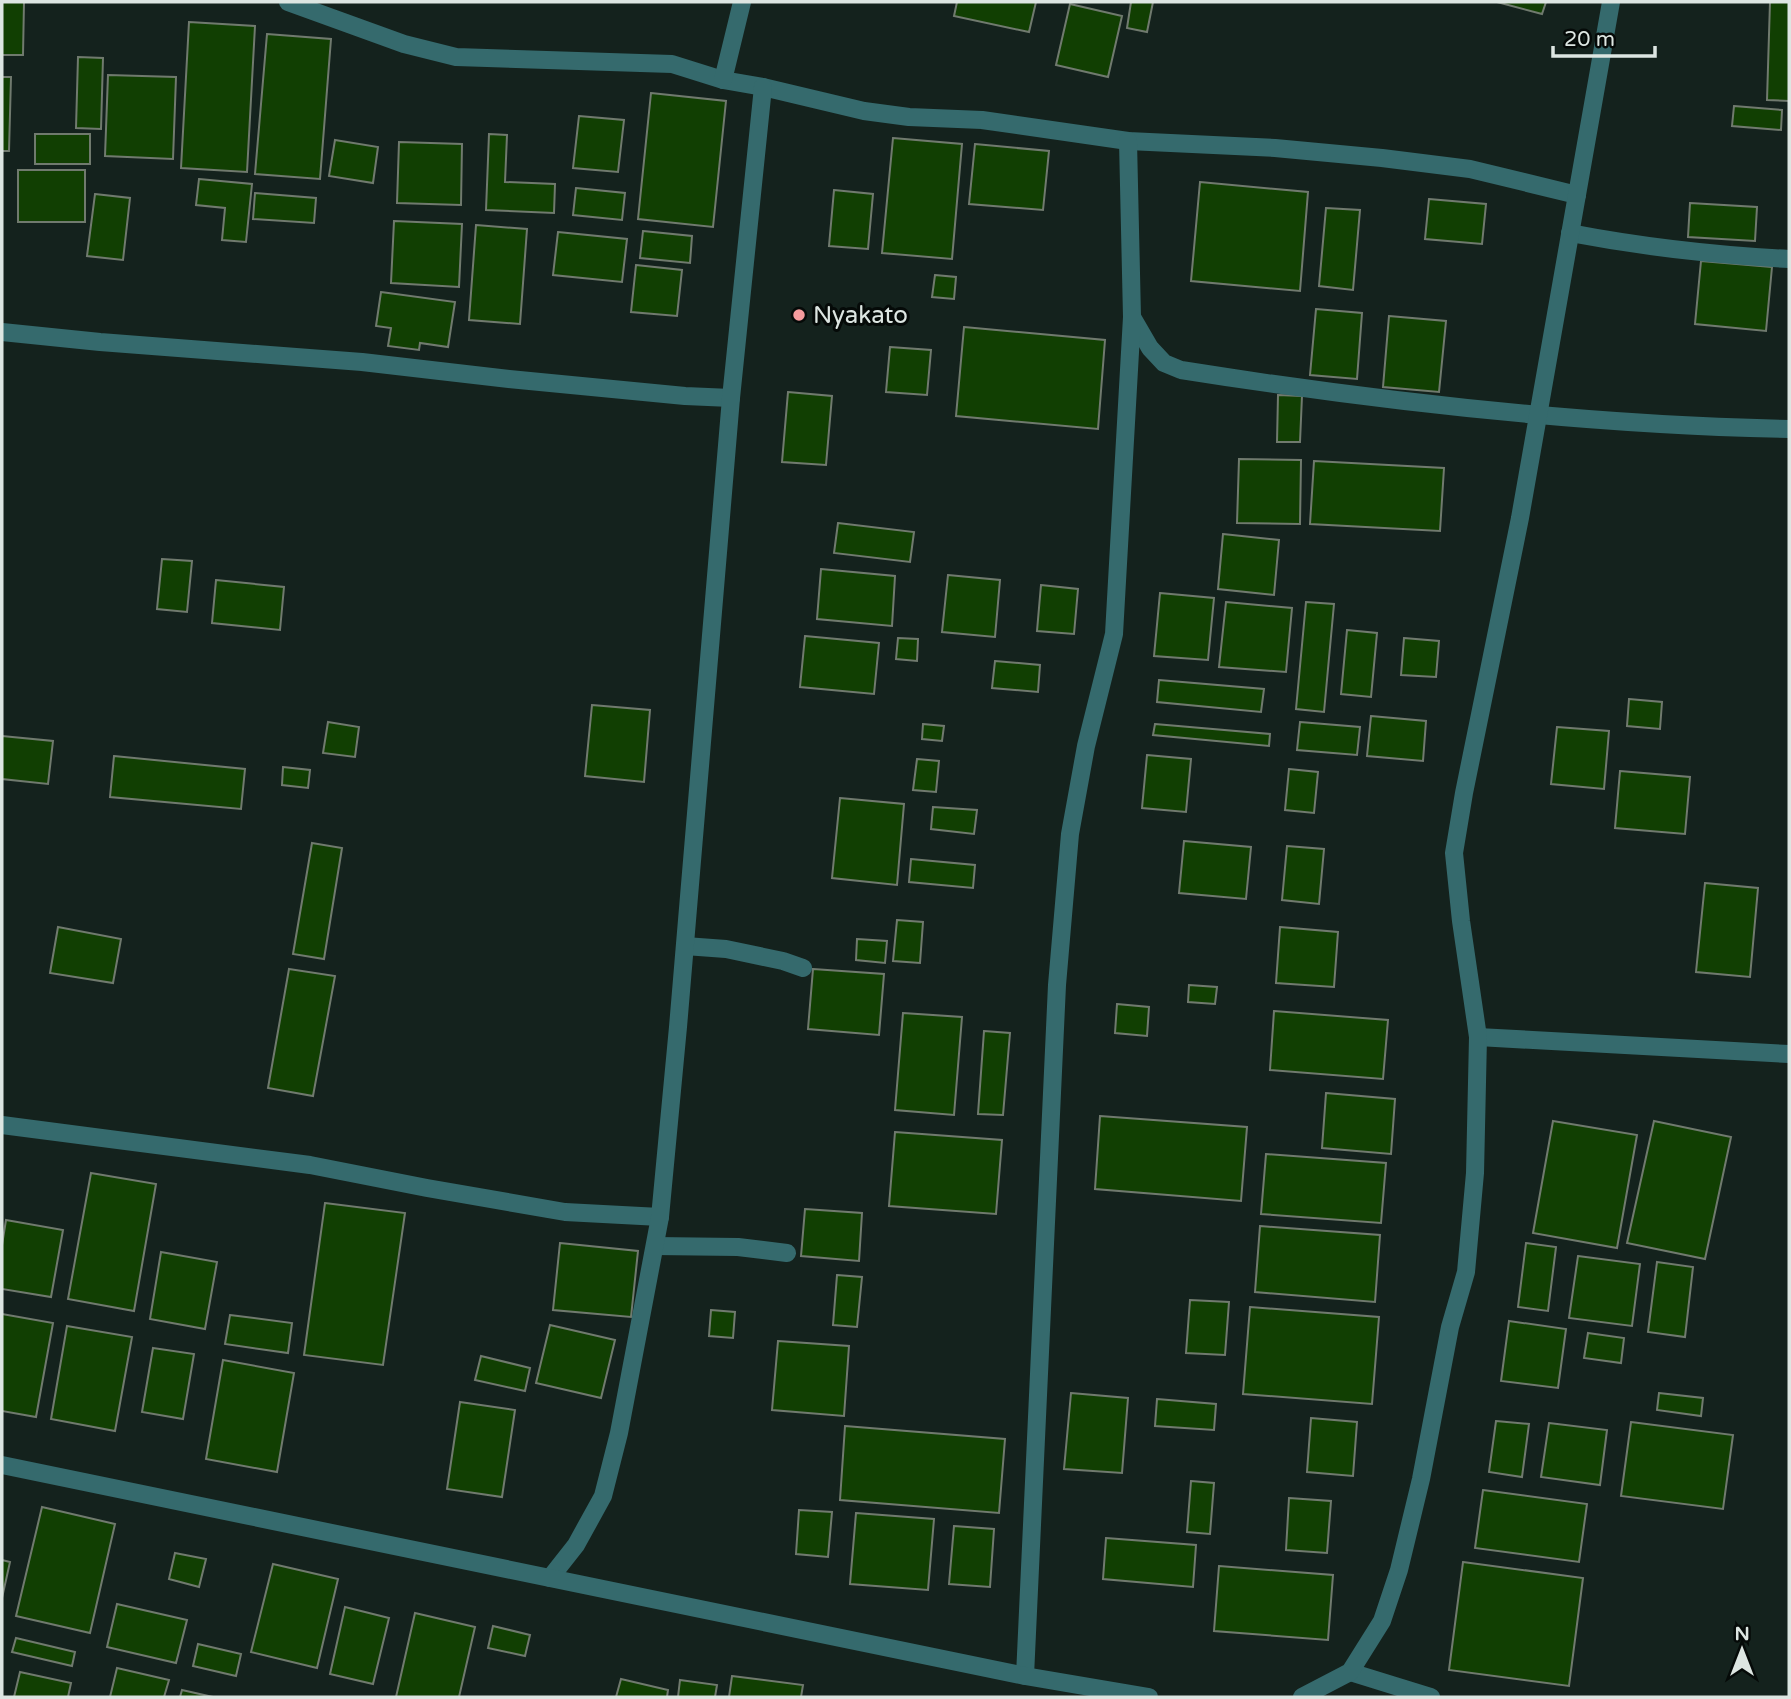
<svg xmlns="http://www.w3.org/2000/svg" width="1791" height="1699" font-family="'Varela Round',sans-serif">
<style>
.building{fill:#113f02;stroke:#707a6e;stroke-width:2}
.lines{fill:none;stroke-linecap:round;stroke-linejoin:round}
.minor{stroke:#356a6d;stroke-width:18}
.tertiary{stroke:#356a6d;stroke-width:18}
.poi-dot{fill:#f59b9d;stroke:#050a08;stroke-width:2.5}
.labels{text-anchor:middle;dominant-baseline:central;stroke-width:6;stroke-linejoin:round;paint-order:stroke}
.poi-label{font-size:24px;fill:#dde6e2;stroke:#050a08;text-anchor:start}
</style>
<rect width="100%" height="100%" fill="#14221d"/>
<!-- building -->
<g class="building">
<path d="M2 2H24L23 55H2Z"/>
<path d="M957 2H1036L1029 32 954 16Z"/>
<path d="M1131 2H1153L1147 32 1127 28Z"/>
<path d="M1497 2H1546L1542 14Z"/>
<path d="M1770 2H1789V101L1767 100Z"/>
<path d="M1070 4 1122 16 1108 77 1056 65Z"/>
<path d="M189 22 255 26 247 172 181 168Z"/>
<path d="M267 34 331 39 320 179 255 174Z"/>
<path d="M78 57 103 58 101 129 76 128Z"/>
<path d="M108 75 176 77 173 159 105 156Z"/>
<path d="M2 77H11L9 151H2Z"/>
<path d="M651 93 726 101 713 227 638 219Z"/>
<path d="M1734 106 1782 110 1781 130 1732 126Z"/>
<path d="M579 116 624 120 618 172 573 168Z"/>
<rect x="35" y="134" width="55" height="30"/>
<path d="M489 134 507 135 505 182 555 184 554 213 486 210Z"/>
<path d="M893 138 962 144 952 259 882 253Z"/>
<path d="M335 140 378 147 373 183 329 176Z"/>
<path d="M399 142 462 144 461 205 397 203Z"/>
<path d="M975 144 1049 151 1043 210 969 204Z"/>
<rect x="18" y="170" width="67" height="52"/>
<path d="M199 179 252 184 246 242 222 240 225 208 196 205Z"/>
<path d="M1200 182 1308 192 1300 291 1191 281Z"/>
<path d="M576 188 625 193 622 220 573 215Z"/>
<path d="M834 190 873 194 868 249 829 246Z"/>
<path d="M255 193 316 198 314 223 253 219Z"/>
<path d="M95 194 130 198 123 260 87 256Z"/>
<path d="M1429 199 1486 204 1482 244 1425 239Z"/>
<path d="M1690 203 1757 207 1755 241 1688 237Z"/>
<path d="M1326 208 1360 210 1353 290 1319 286Z"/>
<path d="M394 221 462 224 459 287 391 283Z"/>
<path d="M476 225 527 229 520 324 469 320Z"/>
<path d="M643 231 692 236 690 263 640 258Z"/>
<path d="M558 232 627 239 622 282 553 275Z"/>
<path d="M1701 261 1772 267 1766 331 1695 324Z"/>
<path d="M636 265 682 270 677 316 631 312Z"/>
<path d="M935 275 956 277 954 299 932 297Z"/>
<path d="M381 292 455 302 448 347 420 343 419 350 388 346 391 328 376 326Z"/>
<path d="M1316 309 1362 313 1357 379 1310 375Z"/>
<path d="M1389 316 1446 321 1439 392 1383 387Z"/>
<path d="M964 327 1105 340 1098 429 956 416Z"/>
<path d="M890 347 931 350 927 395 886 392Z"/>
<path d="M788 392 832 396 826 465 782 462Z"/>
<path d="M1278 395 1302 396 1300 442H1277Z"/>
<path d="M1239 459 1301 460 1300 524 1237 523Z"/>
<path d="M1314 461 1444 468 1440 531 1310 524Z"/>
<path d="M838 523 914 532 910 562 834 553Z"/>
<path d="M1223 534 1279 540 1274 595 1218 589Z"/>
<path d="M162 559 192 561 187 612 157 609Z"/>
<path d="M821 569 895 576 892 626 817 619Z"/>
<path d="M948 575 1000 580 995 637 942 632Z"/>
<path d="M216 580 284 587 280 630 212 623Z"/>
<path d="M1041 585 1078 589 1074 634 1037 631Z"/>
<path d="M1160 593 1214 598 1208 660 1154 656Z"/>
<path d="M1226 602 1292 608 1286 672 1219 667Z"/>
<path d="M1306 602 1334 604 1324 712 1296 709Z"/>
<path d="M1347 630 1377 633 1371 697 1341 694Z"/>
<path d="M805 636 879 643 874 694 800 687Z"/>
<path d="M898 638 918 639 917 661 896 659Z"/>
<path d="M1404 638 1439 641 1436 677 1401 675Z"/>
<path d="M995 661 1040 665 1038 692 992 688Z"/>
<path d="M1159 680 1264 689 1261 712 1157 702Z"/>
<path d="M1629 699 1662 702 1660 729 1627 726Z"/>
<path d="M592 705 650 710 644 782 585 776Z"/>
<path d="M1371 716 1426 721 1423 761 1367 756Z"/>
<path d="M328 722 359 727 355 757 323 753Z"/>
<path d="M1300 722 1360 727 1357 755 1297 750Z"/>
<path d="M923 724 944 726 942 741 922 739Z"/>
<path d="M1155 724 1270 734 1269 746 1153 735Z"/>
<path d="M1557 727 1609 731 1604 789 1551 784Z"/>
<path d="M2 736 53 741 48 784 2 779Z"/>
<path d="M1147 755 1191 759 1186 812 1142 808Z"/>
<path d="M114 756 245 769 241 809 110 797Z"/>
<path d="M917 759 939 761 936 792 913 790Z"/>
<path d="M283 767 310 770 308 788 282 785Z"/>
<path d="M1289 769 1318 772 1314 813 1285 810Z"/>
<path d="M1620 771 1690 777 1685 834 1615 828Z"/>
<path d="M840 798 904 804 897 885 832 878Z"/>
<path d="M933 807 977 810 974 834 931 829Z"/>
<path d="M1184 841 1251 847 1246 899 1179 893Z"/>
<path d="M312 843 342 848 324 959 293 954Z"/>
<path d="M1287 846 1324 849 1319 904 1282 900Z"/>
<path d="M911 859 975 865 973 888 909 882Z"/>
<path d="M1705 883 1758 888 1750 977 1696 972Z"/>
<path d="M897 920 923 922 920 963 893 961Z"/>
<path d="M58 927 121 939 113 983 50 973Z"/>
<path d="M1280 927 1338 932 1334 987 1276 983Z"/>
<path d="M857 939 887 941 885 963 856 960Z"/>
<path d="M289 969 335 976 313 1096 268 1088Z"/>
<path d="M813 969 884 974 879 1035 808 1029Z"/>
<path d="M1189 985 1217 987 1215 1004 1188 1002Z"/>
<path d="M1117 1004 1149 1007 1147 1036 1115 1033Z"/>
<path d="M1274 1011 1388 1020 1383 1079 1270 1070Z"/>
<path d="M903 1013 962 1017 954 1115 895 1110Z"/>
<path d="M984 1031 1010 1033 1003 1115 978 1114Z"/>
<path d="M1326 1093 1395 1099 1391 1154 1322 1148Z"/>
<path d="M1100 1116 1247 1127 1241 1201 1095 1189Z"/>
<path d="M1553 1121 1637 1135 1617 1248 1533 1233Z"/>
<path d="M1654 1121 1731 1137 1705 1259 1627 1243Z"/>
<path d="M895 1132 1002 1140 996 1214 889 1206Z"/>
<path d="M1266 1154 1386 1163 1381 1223 1261 1214Z"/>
<path d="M91 1173 156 1184 134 1311 68 1299Z"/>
<path d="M325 1203 405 1213 383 1365 304 1355Z"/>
<path d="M805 1209 862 1213 859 1261 801 1256Z"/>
<path d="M6 1220 63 1230 51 1297 2 1289V1245Z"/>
<path d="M1260 1226 1380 1235 1375 1302 1255 1292Z"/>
<path d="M560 1243 638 1251 631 1317 553 1310Z"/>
<path d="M1526 1243 1556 1247 1548 1311 1518 1307Z"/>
<path d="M161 1252 217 1262 205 1329 150 1319Z"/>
<path d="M1578 1256 1640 1264 1632 1326 1569 1318Z"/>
<path d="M1657 1262 1693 1267 1685 1337 1648 1332Z"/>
<path d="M837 1275 862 1277 857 1327 833 1325Z"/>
<path d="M1190 1300 1229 1302 1225 1355 1186 1353Z"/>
<path d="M1250 1307 1379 1317 1372 1404 1243 1394Z"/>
<path d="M711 1310 735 1312 733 1338 709 1336Z"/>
<path d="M2 1314 53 1323 36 1417 2 1411Z"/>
<path d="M230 1315 292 1323 288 1353 225 1344Z"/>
<path d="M1509 1321 1566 1329 1558 1388 1501 1381Z"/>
<path d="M550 1325 615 1340 601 1398 536 1383Z"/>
<path d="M67 1326 132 1337 115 1431 51 1419Z"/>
<path d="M1588 1333 1624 1338 1621 1363 1584 1358Z"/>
<path d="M778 1341 849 1346 844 1416 772 1410Z"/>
<path d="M153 1348 194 1354 183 1419 142 1412Z"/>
<path d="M481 1356 530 1368 525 1391 475 1380Z"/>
<path d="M223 1360 294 1373 277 1472 206 1459Z"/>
<path d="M1071 1393 1128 1398 1122 1473 1064 1469Z"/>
<path d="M1659 1393 1703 1398 1701 1416 1657 1410Z"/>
<path d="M1157 1399 1216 1404 1214 1430 1155 1426Z"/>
<path d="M460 1402 515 1410 502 1497 447 1489Z"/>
<path d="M1311 1418 1357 1422 1353 1476 1307 1472Z"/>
<path d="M1496 1421 1529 1424 1522 1477 1489 1472Z"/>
<path d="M1631 1422 1733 1435 1723 1509 1621 1496Z"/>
<path d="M1549 1423 1607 1430 1600 1485 1541 1477Z"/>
<path d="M845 1426 1005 1439 999 1513 840 1500Z"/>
<path d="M1191 1481 1214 1483 1210 1534 1187 1532Z"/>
<path d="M1483 1490 1587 1504 1579 1562 1475 1548Z"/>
<path d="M1289 1498 1331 1501 1327 1553 1286 1550Z"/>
<path d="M42 1507 115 1524 90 1633 16 1616Z"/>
<path d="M799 1510 832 1512 828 1557 796 1554Z"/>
<path d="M856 1513 934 1519 928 1590 850 1584Z"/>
<path d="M954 1526 994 1529 990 1587 949 1584Z"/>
<path d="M1106 1538 1196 1545 1193 1587 1103 1579Z"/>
<path d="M175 1553 206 1559 199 1587 169 1579Z"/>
<path d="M2 1560 10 1562 2 1598Z"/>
<path d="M1463 1562 1583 1578 1569 1686 1449 1670Z"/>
<path d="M273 1564 338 1579 317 1668 251 1652Z"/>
<path d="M1219 1566 1333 1575 1328 1640 1214 1631Z"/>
<path d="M117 1604 187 1620 176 1663 107 1647Z"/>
<path d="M345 1607 389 1618 373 1684 330 1674Z"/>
<path d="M415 1613 475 1627 459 1697H396Z"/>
<path d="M493 1626 530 1635 525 1656 488 1648Z"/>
<path d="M16 1638 75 1652 72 1666 12 1652Z"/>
<path d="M198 1644 241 1654 236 1676 193 1666Z"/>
<path d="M117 1668 169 1680 164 1697H110Z"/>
<path d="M20 1672 71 1683 68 1697H14Z"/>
<path d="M732 1676 803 1685 801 1697H729Z"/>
<path d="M621 1679 668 1690 667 1697H616Z"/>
<path d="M680 1680 717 1685 715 1697H678Z"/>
<path d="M182 1690 213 1697H180Z"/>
</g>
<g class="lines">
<!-- minor -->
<g class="minor">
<path d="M288 2 404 44 456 57 672 64 723 80 763 87 864 111 909 117 982 120 1128 141 1275 148 1382 158 1470 169 1577 195"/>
<path d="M723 80 742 2"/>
<path d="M1570 233C1643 247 1715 255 1789 259"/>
<path d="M1132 317 1150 348 1164 363 1181 370C1383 402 1585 425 1789 429"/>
<path d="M2 332 100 342 362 362 509 379 685 396 731 398"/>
<path d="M685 946 726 949 783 961 803 968"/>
<path d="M1478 1037 1789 1054"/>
<path d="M2 1125 310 1165 427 1188 565 1212 660 1217"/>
<path d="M655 1246 738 1247 787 1253"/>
<path d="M550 1578 576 1545 603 1496 619 1433 660 1217 678 1027 731 398 763 87"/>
<path d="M1350 1672 1431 1697"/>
<path d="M1025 1676 1057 985 1070 834 1086 746 1114 634 1132 317 1128 141"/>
</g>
<!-- tertiary -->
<g class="tertiary">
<path d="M2 1465 1025 1676 1149 1697"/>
<path d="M1302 1697 1350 1672 1382 1621 1399 1570 1421 1479 1450 1327 1466 1272 1475 1173 1478 1037 1461 921 1454 853 1464 793 1520 518 1611 2"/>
</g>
</g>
<!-- markers -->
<circle class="poi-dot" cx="799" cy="315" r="7"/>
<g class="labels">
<!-- poi labels -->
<g class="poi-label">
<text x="813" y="315">Nyakato</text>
</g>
</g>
<!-- border -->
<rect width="1791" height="1699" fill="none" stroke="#dde6e2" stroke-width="7"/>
<!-- north arrow -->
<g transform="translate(1742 1650)" stroke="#050a08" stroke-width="5" paint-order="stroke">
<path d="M0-5L12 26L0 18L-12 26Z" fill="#dde6e2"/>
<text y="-10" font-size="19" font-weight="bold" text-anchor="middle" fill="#dde6e2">N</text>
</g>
<!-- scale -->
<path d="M1553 46v10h102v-10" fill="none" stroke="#dde6e2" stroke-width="3.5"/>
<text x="1564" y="46" font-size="21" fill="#dde6e2" stroke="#050a08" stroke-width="5" paint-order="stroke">20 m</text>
</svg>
